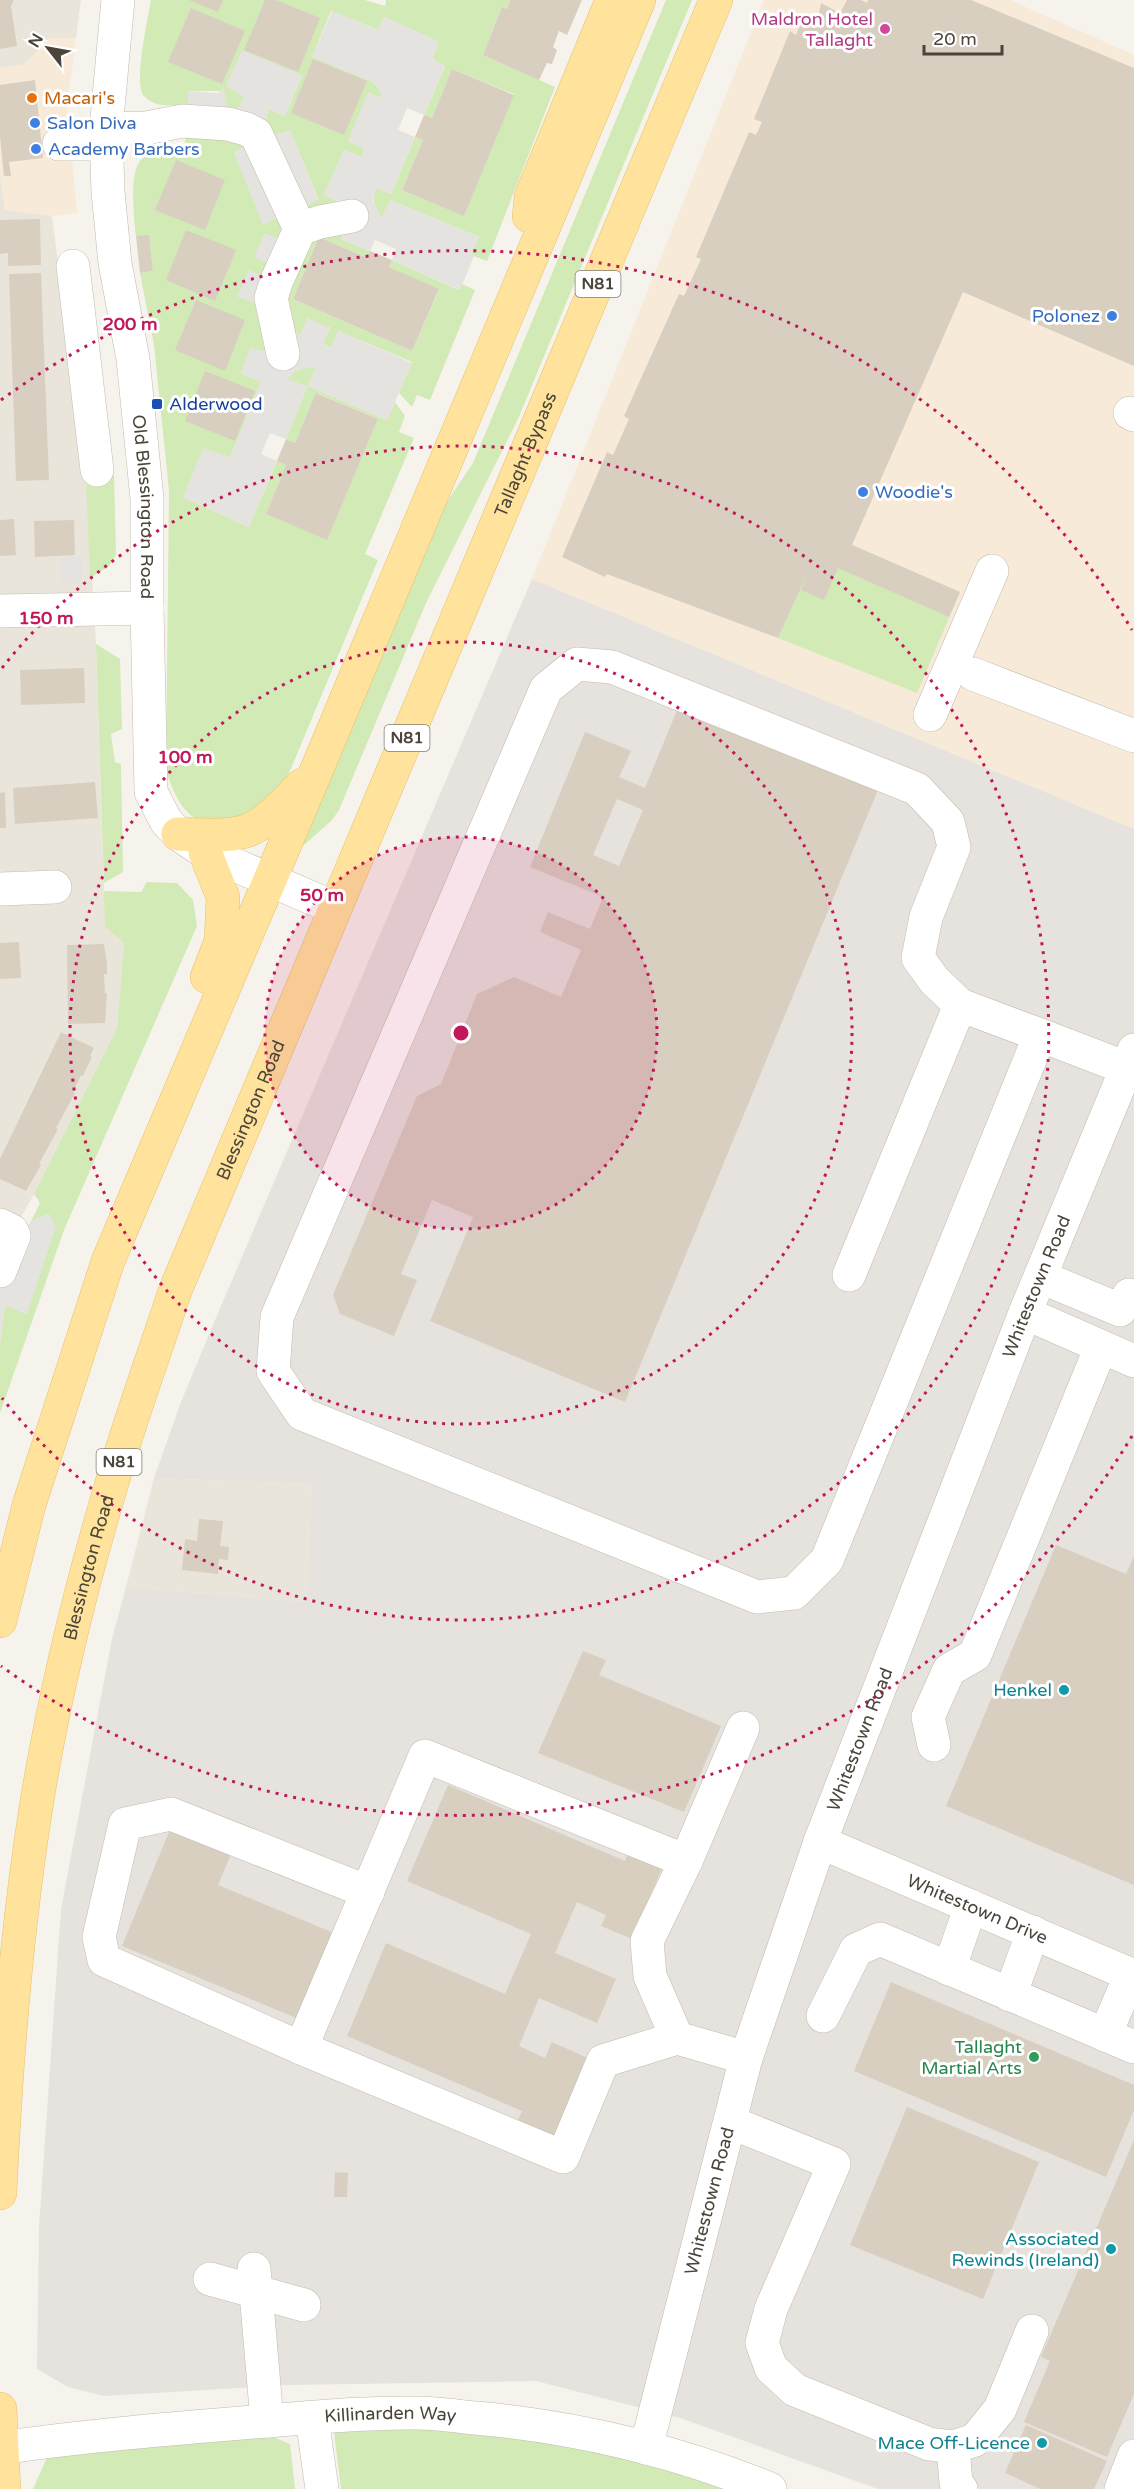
<svg xmlns="http://www.w3.org/2000/svg" width="1134" height="2489" font-family="'Varela Round',sans-serif">
<style>
.residential{fill:#eae5da}
.commercial{fill:#f7ead8}
.industrial{fill:#e6e2dd}
.green{fill:#d2eab5}
.parking{fill:#e5e3e0}
.building{fill:#d8cfc1;fill-rule:evenodd}
.lines{fill:none;stroke-linecap:round;stroke-linejoin:round}
.minor-casing{stroke:#c2bbae;stroke-width:34}
.major-casing{stroke:#e6c16a;stroke-width:34}
.minor{stroke:#fff;stroke-width:33}
.major{stroke:#ffe39c;stroke-width:33}
.ring{fill:none;stroke:#c2185b;stroke-width:3;stroke-dasharray:3 6}
.hotel-dot{fill:#d1479c;stroke:#fff;stroke-width:2}
.food-dot{fill:#e8710a;stroke:#fff;stroke-width:2}
.shop-dot{fill:#3f7fe0;stroke:#fff;stroke-width:2}
.transit-dot{fill:#1a4fb4;stroke:#fff;stroke-width:2}
.culture-dot{fill:#0f9aa8;stroke:#fff;stroke-width:2}
.leisure-dot{fill:#2e9e5b;stroke:#fff;stroke-width:2}
.labels{text-anchor:middle;dominant-baseline:central;stroke-width:6;stroke-linejoin:round;paint-order:stroke}
.shield{fill:#fff;stroke:#817c74;stroke-width:1.5}
.shield-label{font-size:16px;font-weight:bold;fill:#4b4439}
.hotel-label{font-size:18px;fill:#b23c85;stroke:#fff;text-anchor:end}
.food-label{font-size:18px;fill:#c56008;stroke:#fff;text-anchor:start}
.shop-label{font-size:18px;fill:#366cbe;stroke:#fff;text-anchor:start}
.transit-label{font-size:18px;fill:#164399;stroke:#fff;text-anchor:start}
.street-label{font-size:18px;fill:#4b4439;stroke:#fff}
.culture-label{font-size:18px;fill:#0d838f;stroke:#fff;text-anchor:end}
.leisure-label{font-size:18px;fill:#27864d;stroke:#fff;text-anchor:end}
.centre{fill:#c2185b;stroke:#fff;stroke-width:3}
.ring-label{font-size:18px;text-anchor:middle;font-weight:bold;fill:#c2185b;stroke:#fff;stroke-width:6;stroke-linejoin:round;paint-order:stroke}
</style>
<rect width="100%" height="100%" fill="#f6f3ec"/>
<!-- residential -->
<g class="residential">
<path d="M0 0H81L76 38H50L24 65 0 68Z"/>
<path d="M0 173 5 210 52 216 86 477 96 644 104 891 124 943 117 1028 34 1194 2 1252H0Z"/>
<path d="M154 1478 312 1484 306 1602 126 1587Z"/>
</g>
<!-- commercial -->
<g class="commercial">
<path d="M764 0H1010L1134 55V829L532 579Z"/>
<path d="M50 38H76L67 106 77 213 52 216 5 210 0 173V68L24 65Z"/>
</g>
<!-- industrial -->
<path class="industrial" d="M532 579 1134 829V2489H878L680 2418 536 2381 289 2385 104 2396 68 2387 37 2369 39 2227 61 1909 112 1639 126 1587 306 1602 312 1484 154 1478 181 1402 215 1320Z"/>
<!-- green -->
<g class="green">
<path d="M151 0H365L385 6 386 0H510L507 9 502 7 483 55 555 87 487 261 471 255 479 237 390 200 382 218C374 208 372 200 376 188L391 194 415 137 423 140 402 190 464 215 514 94 452 69 432 118 424 115 445 66 432 59 439 42 384 17 378 30 331 11 312 57 371 81 377 86 384 99 369 93 348 141 365 149 361 157 344 150 324 195 343 203 313 212 302 208 318 199 290 130 272 136 266 121 268 109 285 116 302 75 245 98 238 108 228 113 221 91H188V104C173 105 156 109 144 96 133 85 148 18 151 0Z"/>
<path d="M666 0H692L518 419 426 603 339 810 332 820 304 845 302 844 440 512 473 463Z"/>
<path d="M186 137 241 142 250 145 234 152 263 224 281 216 284 227 282 240 264 234C272 275 271 273 237 296L255 303 259 309 268 351 241 373 261 382 230 458 183 497 249 527 277 461 286 465 266 514 327 539 378 419 317 393 295 443 286 439 307 387 287 379C294 370 305 366 316 367L308 386 387 420 395 402 405 416 399 432 414 438 365 554 378 560 287 778 259 816C247 817 217 825 208 823 184 820 172 790 166 770L169 491 154 345 140 273 153 271 149 236H136C134 220 128 168 143 158 153 153 169 152 180 150L184 147Z"/>
<path d="M346 228 341 239 370 251 367 258 319 237 293 299 412 351 439 290 389 267 392 260 459 290 462 284 475 290 430 400 417 395 412 407 399 393 412 362 338 331 331 348 323 344 330 327 300 335 295 332 283 303 309 239Z"/>
<path d="M114 476 116 555 109 566 90 578 86 477Z"/>
<path d="M825 533 960 592 917 693 778 638Z"/>
<path d="M96 644 120 659 122 729 111 734 115 762 121 764 123 872 104 883Z"/>
<path d="M147 882 177 883 193 900 197 926 64 1230 0 1413V1343L5 1305 27 1314 49 1214 31 1221 40 1203 34 1194 117 1028 124 943 105 926 104 891 141 892Z"/>
<path d="M420 2428 515 2437 653 2462 744 2489H341L334 2432Z"/>
<path d="M266 2434 290 2444 295 2489H33L49 2453Z"/>
</g>
<!-- parking -->
<g class="parking">
<path d="M332 11 377 30 384 17 439 42 432 59 445 65 424 115 407 108 398 130 415 137 391 194 376 188 373 201 382 218 390 200 479 237 471 255 474 256 460 290 392 260 396 249 375 240 370 251 341 239 345 229 316 234 284 297 295 332 300 335 307 318 330 328 323 344 330 348 338 331 412 363 387 420 308 386 316 367 301 369 290 375 288 379 307 387 286 439 270 433 261 454 277 461 249 527 183 497 203 448 230 457 261 382 241 373 250 348 268 351 259 309 255 303 237 296 249 270 264 277 270 264 254 257 264 234 282 240 284 233 281 216 263 224 262 222 234 152 249 145 241 142 186 137 188 91 218 93 224 88 228 113 238 108 245 98 226 86 242 50 302 75 285 116 268 109 266 121 269 131 272 136 290 130 318 200 302 207 309 211 343 202 324 195 344 150 361 157 365 149 348 141 368 92 383 99 377 86 371 81 312 57Z"/>
<path d="M61 557H82V582L60 584 59 563Z"/>
<path d="M49 1214 56 1226 27 1314 5 1305 0 1343V1273L31 1221Z"/>
</g>
<!-- building -->
<g class="building">
<path d="M0 0H14L11 6 17 46 0 49Z"/>
<path d="M189 0H223L218 12Z"/>
<path d="M265 0H276L320 18 298 72 244 50Z"/>
<path d="M510 0H582L567 35 559 31 553 47 557 50 552 64 547 63 539 80 483 55 502 7 507 9Z"/>
<path d="M847 0H861L867 3 868 0H971L1134 68V366L963 292 852 545 960 592 949 617 838 568 824 600 801 590 809 570 778 638 607 574 605 577 562 557 607 452 613 455 629 419 624 416 679 294 684 296 701 259 696 257 749 132 756 135 762 122 754 119 790 31 796 35 805 13 818 19 821 3 840 13Z"/>
<path d="M191 8 245 31 222 84 168 62Z"/>
<path d="M313 59 367 81 344 135 291 113Z"/>
<path d="M452 69 514 95 464 216 402 190 423 140 415 137 424 115 432 118Z"/>
<path d="M35 80 43 158 9 162 11 176H4L0 137V85Z"/>
<path d="M176 160 225 180 205 230 155 210Z"/>
<path d="M40 219 41 265 8 266V253L0 254V220Z"/>
<path d="M186 230 236 250 215 301 166 280Z"/>
<path d="M149 235 153 271 140 273 136 236Z"/>
<path d="M319 237 367 258 370 251 392 260 389 267 439 289 412 351 293 299Z"/>
<path d="M41 273 49 480 16 481 9 274Z"/>
<path d="M196 300 245 320 225 371 175 350Z"/>
<path d="M205 371 255 391 235 441 185 421Z"/>
<path d="M316 393 378 419 327 540 266 514 286 465 277 461 286 439 295 443Z"/>
<path d="M14 519 16 555 0 556V520Z"/>
<path d="M74 520 75 555 35 557 34 521Z"/>
<path d="M84 668 85 703 21 705 20 670Z"/>
<path d="M680 703 880 785 625 1402 430 1321 473 1217 432 1200 401 1274 417 1280 394 1336 340 1314 333 1295 417 1096 441 1084 477 994 514 977 561 997 581 950 540 932 548 912 590 929 603 897 530 867 585 732 631 751 619 777 645 788ZM617 799 643 810 619 866 593 855Z"/>
<path d="M95 782 98 818 15 824 13 788Z"/>
<path d="M5 792 6 828H0V793Z"/>
<path d="M19 942 21 978 0 979V943Z"/>
<path d="M104 944 107 964V974H104L105 993H107L105 1023 68 1024 67 945Z"/>
<path d="M61 1032 94 1048 90 1056 92 1057 83 1076 81 1075 73 1092 75 1093 56 1128 58 1129 39 1164 41 1165 26 1191 0 1179V1159Z"/>
<path d="M199 1519 223 1521 220 1546 229 1547 228 1560 219 1559 218 1574 182 1570 185 1539 197 1541Z"/>
<path d="M1056 1545 1126 1574 1134 1556V1885L946 1806Z"/>
<path d="M583 1651 606 1660 599 1675 721 1726 684 1812 538 1753Z"/>
<path d="M448 1785 625 1861 631 1846 665 1861 632 1939 601 1926 606 1915 577 1902 555 1953 616 1979 597 2023 539 1998 519 2046 545 2058 552 2042 590 2059 557 2137 518 2120 522 2111 347 2036 386 1943 505 1994 531 1934 407 1881Z"/>
<path d="M171 1827 232 1852 218 1885 334 1933 299 2019 122 1946Z"/>
<path d="M891 1982 1134 2085V2110L1106 2177 854 2071Z"/>
<path d="M907 2107 1039 2162 983 2299 850 2245Z"/>
<path d="M1134 2140V2394L1107 2457 1024 2422 1050 2361 1041 2357Z"/>
<path d="M335 2172 348 2173 347 2197H334Z"/>
<path d="M1026 2425 1107 2461 1094 2489H1040L1005 2473Z"/>
</g>
<g class="lines">
<!-- minor casing -->
<g class="minor-casing">
<g id="minor">
<path id="s1" d="M118 0 106 129 108 192 115 263 133 359 147 499V608L151 792 166 821 178 834 205 852 335 908"/>
<path d="M106 129 146 128 183 121 228 124 246 129 256 134 300 229 277 280 271 298 283 354"/>
<path d="M59 144H106"/>
<path d="M300 229 320 222 352 216"/>
<path d="M73 266 97 470"/>
<path d="M1130 413 1134 415"/>
<path d="M0 611 147 608"/>
<path d="M577 664 612 667 917 789 948 822 954 847 926 917 918 958 934 980 960 1005 1040 1035 827 1560 794 1593 757 1597 302 1414 273 1371 277 1317 546 689Z"/>
<path d="M973 674 1134 736"/>
<path d="M930 715 992 571"/>
<path d="M0 889 55 887"/>
<path d="M1040 1035 1134 1071"/>
<path d="M0 1225 12 1231 14 1236 0 1271"/>
<path d="M849 1275 960 1005"/>
<path d="M1041 1277 1120 1310 1129 1295"/>
<path d="M1025 1313 1134 1361"/>
<path d="M934 1745 928 1717 949 1670 975 1655 1101 1347"/>
<path id="s2" d="M820 1842 1134 1976"/>
<path d="M368 1892 171 1814 125 1824 99 1937 104 1960 301 2048 563 2157 603 2061 677 2038 746 2058"/>
<path d="M949 1969 971 1906"/>
<path d="M1010 1995 1033 1932"/>
<path d="M823 2016 856 1950 880 1939 1134 2047"/>
<path d="M1105 2035 1131 1974"/>
<path d="M677 2038 650 1976 647 1941 686 1861 743 1728"/>
<path d="M301 2048 425 1756 686 1861"/>
<path d="M730 2122 834 2164 771 2309 762 2343 771 2368 795 2390 929 2444 953 2447 975 2440 1000 2409 1032 2331"/>
<path d="M254 2269 267 2421"/>
<path d="M210 2279 304 2305"/>
<path d="M312 2418 322 2489"/>
<path d="M953 2447 956 2483 961 2489"/>
<path id="s3" d="M0 2448C84 2436 168 2429 253 2422 307 2418 362 2412 416 2413 436 2413 456 2416 475 2418 576 2427 676 2451 770 2489"/>
<path id="s4" d="M646 2448 746 2058 820 1842 1025 1313 1134 1050"/>
<path d="M1121 2489 1134 2456"/>
</g>
</g>
<!-- major casing -->
<g class="major-casing">
<g id="major">
<path d="M529 216 531 197 612 0"/>
<path d="M178 834C250 837 252 837 302 785"/>
<path d="M205 852 223 897 221 941 207 977"/>
<path d="M0 1621 29 1505 108 1261 317 769 639 0"/>
<path id="s5" d="M0 2193C6 2062 16 1931 37 1801 54 1698 79 1594 109 1493 128 1425 153 1358 175 1291L716 0"/>
<path d="M0 2409 4 2489"/>
</g>
</g>
<!-- minor -->
<use href="#minor" class="minor"/>
<!-- major -->
<use href="#major" class="major"/>
</g>
<!-- distance rings -->
<circle cx="461" cy="1033" r="196" fill="#c2185b" fill-opacity=".12"/>
<g class="ring">
<circle cx="461" cy="1033" r="196"/>
<circle cx="461" cy="1033" r="391"/>
<path d="M2 668A587 587 0 1 1 2 1398"/>
<path d="M1132 1436A783 783 0 0 1 1 1666M1 400A783 783 0 0 1 1132 630"/>
</g>
<!-- markers -->
<circle class="hotel-dot" cx="885" cy="29" r="6"/>
<circle class="food-dot" cx="32" cy="98" r="6"/>
<g class="shop-dot">
<circle cx="35" cy="123" r="6"/>
<circle cx="36" cy="149" r="6"/>
<circle cx="1112" cy="316" r="6"/>
<circle cx="863" cy="492" r="6"/>
</g>
<rect class="transit-dot" x="151" y="398" width="12" height="12" rx="3"/>
<g class="culture-dot">
<circle cx="1064" cy="1690" r="6"/>
<circle cx="1111" cy="2249" r="6"/>
<circle cx="1042" cy="2443" r="6"/>
</g>
<circle class="leisure-dot" cx="1034" cy="2057" r="6"/>
<g class="labels">
<!-- shield labels -->
<g class="shield">
<rect x="575.5" y="271" width="45" height="26" rx="4.5"/>
<rect x="384.5" y="725" width="45" height="26" rx="4.5"/>
<rect x="96.5" y="1449" width="45" height="26" rx="4.5"/>
</g>
<g class="shield-label">
<text x="598" y="284">N81</text>
<text x="407" y="738">N81</text>
<text x="119" y="1462">N81</text>
</g>
<!-- hotel labels -->
<g class="hotel-label">
<text x="873" y="19">Maldron Hotel<tspan x="873" dy="21">Tallaght</tspan></text>
</g>
<!-- food labels -->
<g class="food-label">
<text x="44" y="98">Macari's</text>
</g>
<!-- shop labels -->
<g class="shop-label">
<text x="47" y="123">Salon Diva</text>
<text x="48" y="149">Academy Barbers</text>
<text x="1100" y="316" text-anchor="end">Polonez</text>
<text x="875" y="492">Woodie's</text>
</g>
<!-- transit labels -->
<g class="transit-label">
<text x="169" y="404">Alderwood</text>
</g>
<!-- street labels -->
<g class="street-label">
<text stroke="none"><textPath href="#s5" startOffset="1830">Tallaght Bypass</textPath></text>
<text stroke="none"><textPath href="#s1" startOffset="510">Old Blessington Road</textPath></text>
<text stroke="none"><textPath href="#s5" startOffset="1119">Blessington Road</textPath></text>
<text stroke="none"><textPath href="#s4" startOffset="1227">Whitestown Road</textPath></text>
<text stroke="none"><textPath href="#s5" startOffset="633">Blessington Road</textPath></text>
<text stroke="none"><textPath href="#s4" startOffset="741">Whitestown Road</textPath></text>
<text stroke="none"><textPath href="#s2" startOffset="171">Whitestown Drive</textPath></text>
<text stroke="none"><textPath href="#s4" startOffset="255">Whitestown Road</textPath></text>
<text stroke="none"><textPath href="#s3" startOffset="392">Killinarden Way</textPath></text>
</g>
<!-- culture labels -->
<g class="culture-label">
<text x="1052" y="1690">Henkel</text>
<text x="1099" y="2239">Associated<tspan x="1099" dy="21">Rewinds (Ireland)</tspan></text>
<text x="1030" y="2443">Mace Off-Licence</text>
</g>
<!-- leisure labels -->
<g class="leisure-label">
<text x="1022" y="2047">Tallaght<tspan x="1022" dy="21">Martial Arts</tspan></text>
</g>
</g>
<circle cx="461" cy="1033" r="9" class="centre"/>
<g class="ring-label">
<text x="130" y="330">200 m</text>
<text x="46" y="624">150 m</text>
<text x="185" y="763">100 m</text>
<text x="322" y="901">50 m</text>
</g>
<!-- north arrow -->
<g transform="translate(48 48) rotate(301)" stroke="#ffffff" stroke-width="4.5" paint-order="stroke">
<path d="M0-4.5L10 22L0 15L-10 22Z" fill="#4b4439"/>
<text y="-9" font-size="16" font-weight="bold" text-anchor="middle" fill="#4b4439">N</text>
</g>
<!-- scale -->
<path d="M924 45v9h78v-9" fill="none" stroke="#4b4439" stroke-width="3"/>
<text x="933" y="45" font-size="18" fill="#4b4439" stroke="#ffffff" stroke-width="4.5" paint-order="stroke">20 m</text>
</svg>
